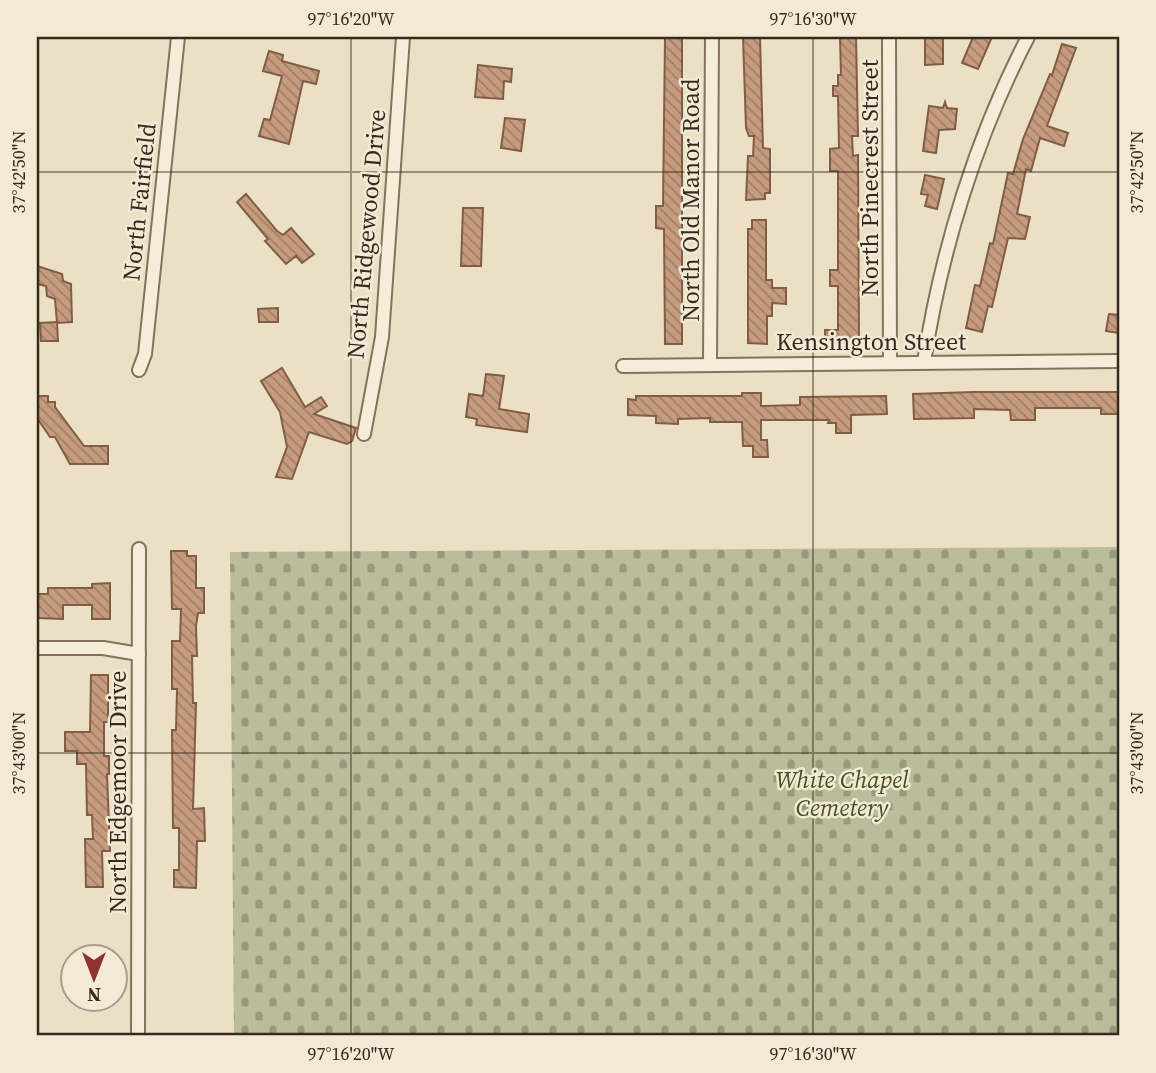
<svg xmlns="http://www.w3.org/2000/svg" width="1156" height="1073" font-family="'Source Serif 4',serif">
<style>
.cemetery{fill:url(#cemetery-stones)}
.building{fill:url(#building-back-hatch);stroke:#825d45;stroke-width:2}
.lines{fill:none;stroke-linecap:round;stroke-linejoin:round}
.street-casing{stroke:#84725d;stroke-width:16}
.street{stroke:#f6edd9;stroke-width:12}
.ticks{fill:none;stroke:#362a20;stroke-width:2;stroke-opacity:0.45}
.labels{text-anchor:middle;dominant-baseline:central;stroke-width:5;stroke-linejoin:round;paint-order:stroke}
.street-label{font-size:24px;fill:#362a20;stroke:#f3ead5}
.park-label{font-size:24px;font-style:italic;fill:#475128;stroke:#f3ead5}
.neatline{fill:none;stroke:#362a20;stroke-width:2.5}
.ticks-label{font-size:18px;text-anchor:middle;fill:#362a20}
</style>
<defs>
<pattern id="cemetery-stones" width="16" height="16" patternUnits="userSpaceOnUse" patternTransform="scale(1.75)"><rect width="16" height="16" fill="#b9bd99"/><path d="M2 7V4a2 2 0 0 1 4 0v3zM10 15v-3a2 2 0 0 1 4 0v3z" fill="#979a7c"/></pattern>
<pattern id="building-back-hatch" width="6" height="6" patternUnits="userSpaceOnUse" patternTransform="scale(1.75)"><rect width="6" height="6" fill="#c69c7f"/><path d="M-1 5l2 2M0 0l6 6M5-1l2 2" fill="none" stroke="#a27f68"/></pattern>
</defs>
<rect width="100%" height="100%" fill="#ebe0c6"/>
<!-- cemetery -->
<path class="cemetery" d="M1119 547V1036H234L230 552Z"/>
<!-- building -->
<g class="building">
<path d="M665 37H682V344H665L664 229 656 228V206H663Z"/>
<path d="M743 37H760L763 148 770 149V193H765V199L746 200 748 156H753L754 136H749L746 128Z"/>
<path d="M840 37H856L858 136H852L853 156 858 155 859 343H825V330H838V286H830V270H838V171H830V149L839 148 838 96H833V86H838V75H841Z"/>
<path d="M925 37H943V64L925 65Z"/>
<path d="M973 37H992L978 69 962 63Z"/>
<path d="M1062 44 1076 48 1047 126 1068 133 1064 146 1040 138 1031 171 1026 169 1017 214 1030 217 1025 239 1008 238 992 307 988 306 982 332 966 328 975 285 980 286 990 243 993 244 1008 173 1013 174 1023 139 1050 74 1052 75Z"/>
<path d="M269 51 283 55 282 61 319 71 316 84 303 81 289 144 259 136 264 119 270 120 282 76 263 71Z"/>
<path d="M478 65 512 69 511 82 504 81 503 99 475 97Z"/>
<path d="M945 102 947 108 957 109 955 129 939 130 936 153 923 151 929 106 943 108Z"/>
<path d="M505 118 525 120 521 151 501 148Z"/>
<path d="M925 175 944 179 937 209 925 206 928 195 921 194Z"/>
<path d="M246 194 277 231 283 235 291 228 314 254 302 263 296 256 286 264 265 241 268 239 237 202Z"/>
<path d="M463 208H483L481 266H461Z"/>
<path d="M752 220H766V280H772V288H786V304L772 303V316H767V344L748 343V229H752Z"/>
<path d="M37 266 62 274 63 281 71 284 72 322 57 323 55 299 47 296 46 286 37 284Z"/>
<path d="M278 308V322H259L258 309Z"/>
<path d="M1109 314 1119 315V333L1106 331Z"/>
<path d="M57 322 58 341H41L40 323Z"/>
<path d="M282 368 305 407 321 397 327 406 314 414 356 428 352 441 347 444 309 432 292 479 276 477 287 447 280 412 261 381Z"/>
<path d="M486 374 504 376 499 409 529 414 527 432 476 425 477 419 466 417 469 394 483 396Z"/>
<path d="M973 392H1119V414H1101V408H1035V420H1011L1010 410 974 409V418L914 419 913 394Z"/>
<path d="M742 393H761V406L800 405V397L886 396 887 414 851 415V433H836V423H828L829 420H761V440H767L768 457H753V446H743L742 422H710V418L678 419V424L656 423V416L628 415V399L636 400V396H742Z"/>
<path d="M37 396H48V402H55V407L84 446H108V464H70L55 437H50L37 418Z"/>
<path d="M171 551H187V556H196V588H204V613H198L196 626 197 656H192L193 703H196L193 809 204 808 205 841H197L196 888 174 887V870H179V828H173L172 730H176L177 689H172V641H180L181 609H172Z"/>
<path d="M110 583V619H92V605H63V619L37 618V594H48V588H92V584Z"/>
<path d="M91 675H108V722H104V756H109V774H107L110 851H102L103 887H86L85 839H93L92 815H87L86 764H77V751H65V732H90Z"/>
</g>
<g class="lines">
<!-- street casing -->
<g class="street-casing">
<g id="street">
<path d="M889 37 890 362"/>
<path d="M924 362C941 251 976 137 1028 37"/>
<path d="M710 363 712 37"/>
<path d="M623 366 1119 361"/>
<path d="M139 370 145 354 178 37"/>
<path d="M364 434 382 337 403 37"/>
<path d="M37 648H103L139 654"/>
<path d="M138 1036 139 549"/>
</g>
</g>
<!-- street -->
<use href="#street" class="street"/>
</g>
<!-- ticks -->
<path class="ticks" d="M351 37V1036M813 37V1036M37 172H1119M37 753H1119"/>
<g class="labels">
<!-- street labels -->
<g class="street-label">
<text transform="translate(869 178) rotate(-90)">North Pinecrest Street</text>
<text transform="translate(690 200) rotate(-90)">North Old Manor Road</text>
<text transform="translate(139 202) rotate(-84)">North Fairfield</text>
<text transform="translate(366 234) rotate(-85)">North Ridgewood Drive</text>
<text x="871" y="341">Kensington Street</text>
<text transform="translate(117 792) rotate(-90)">North Edgemoor Drive</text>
</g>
<!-- park labels -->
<g class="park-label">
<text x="842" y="779">White Chapel<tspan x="842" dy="28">Cemetery</tspan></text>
</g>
</g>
<!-- border -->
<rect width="1156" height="1073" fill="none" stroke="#f3ead5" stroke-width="77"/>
<!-- north arrow -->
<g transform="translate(94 978) rotate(180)"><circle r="33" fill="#f3ead5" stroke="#a79d8d" stroke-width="2"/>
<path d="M0-5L12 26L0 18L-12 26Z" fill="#8f3233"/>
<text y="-10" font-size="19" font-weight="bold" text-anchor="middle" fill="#362a20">N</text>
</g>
<rect x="38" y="38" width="1080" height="996" class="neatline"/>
<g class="ticks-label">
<text x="351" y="25">97°16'20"W</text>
<text x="813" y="25">97°16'30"W</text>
<text transform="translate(1137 172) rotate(-90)" y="6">37°42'50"N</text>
<text transform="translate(19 172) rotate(-90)" y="6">37°42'50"N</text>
<text transform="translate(1137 753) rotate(-90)" y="6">37°43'00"N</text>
<text transform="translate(19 753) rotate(-90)" y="6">37°43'00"N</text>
<text x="351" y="1060">97°16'20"W</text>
<text x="813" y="1060">97°16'30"W</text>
</g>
</svg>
